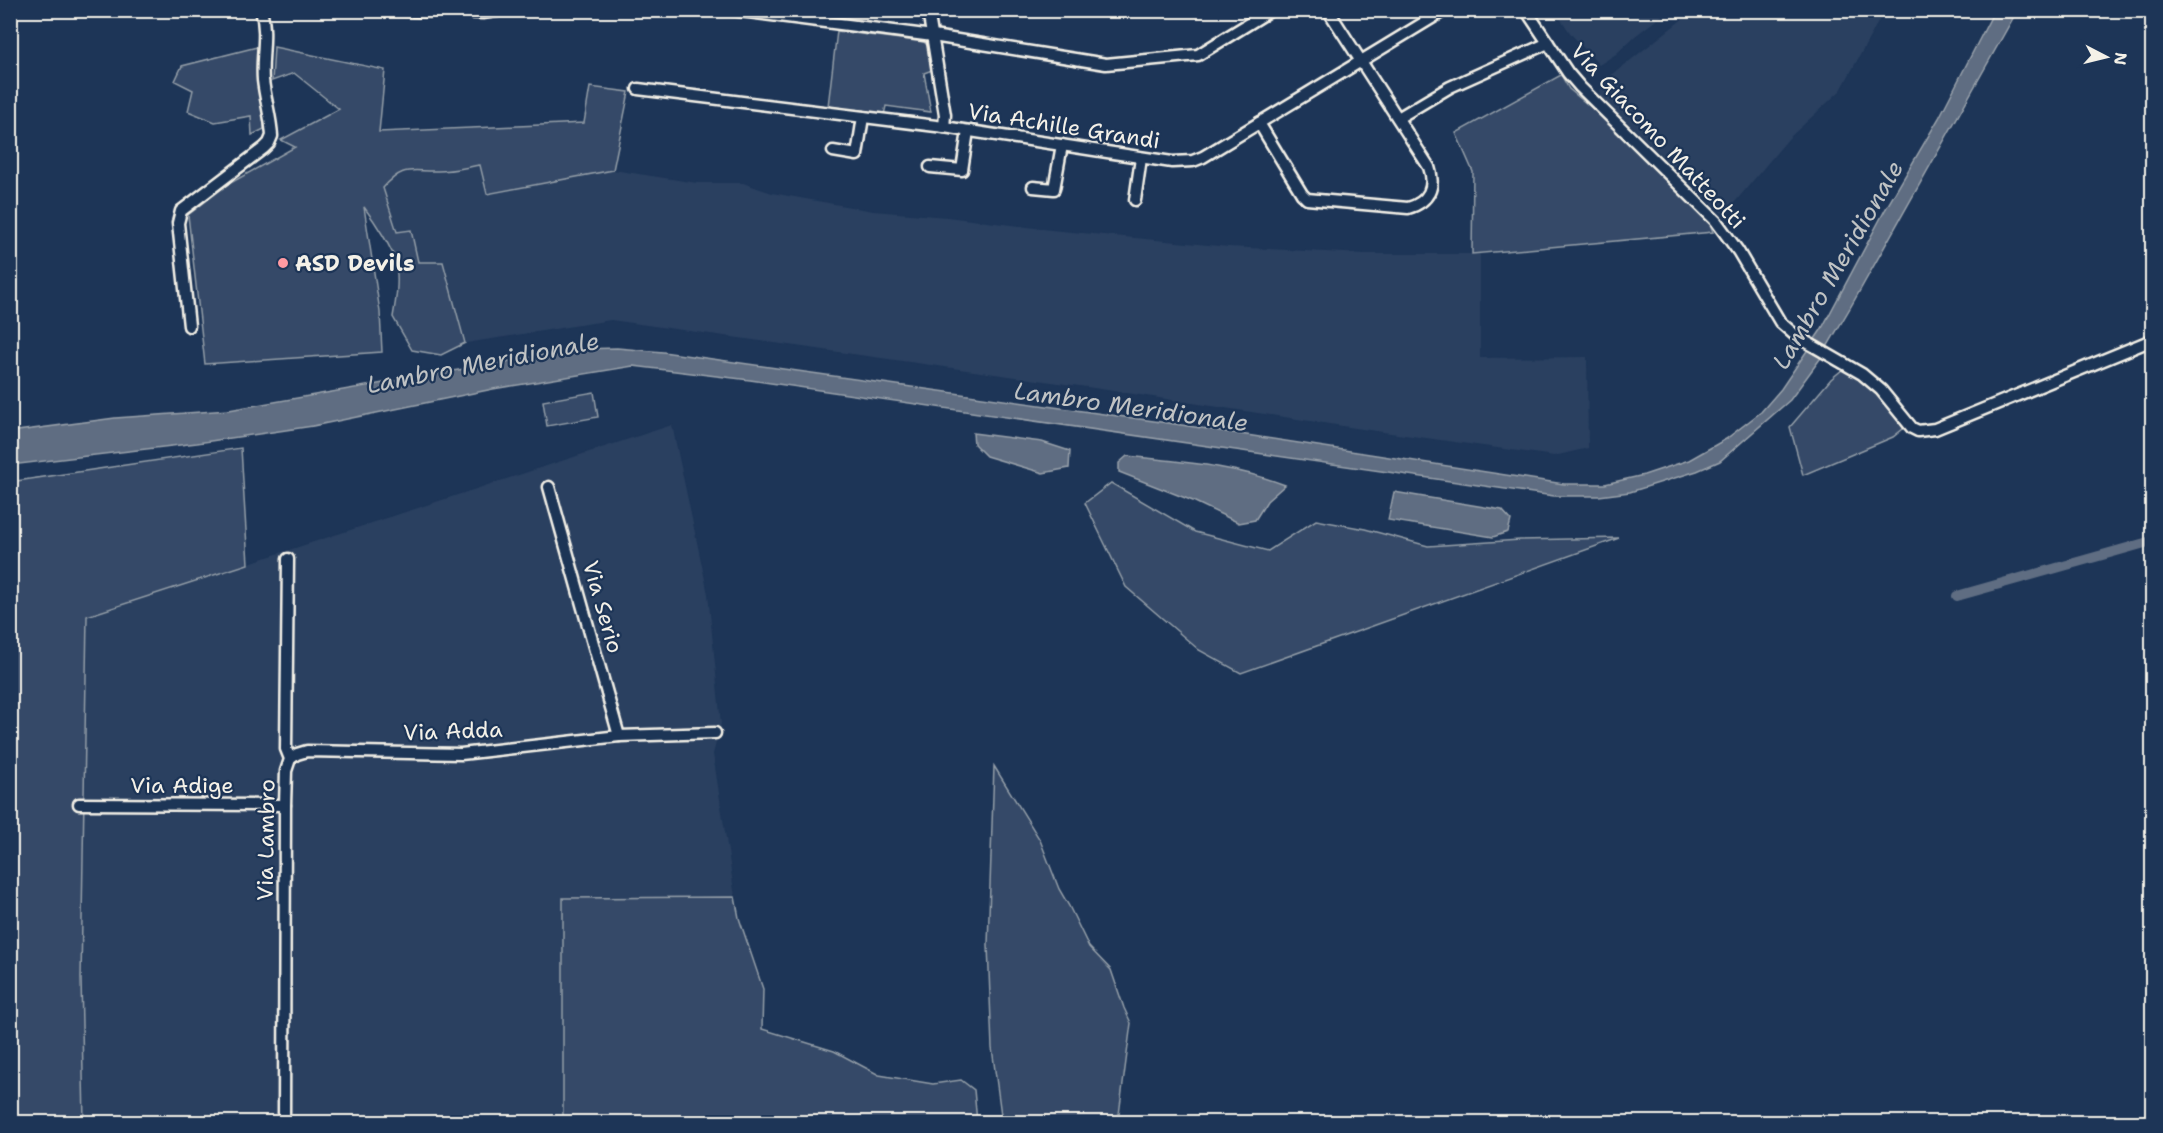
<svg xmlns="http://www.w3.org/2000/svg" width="2163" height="1133" font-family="'Shantell Sans',sans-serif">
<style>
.built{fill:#2a4060}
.green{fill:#354a67;stroke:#949ea8;stroke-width:1.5}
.water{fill:#5e6d82;stroke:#9aa2ab;stroke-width:1.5}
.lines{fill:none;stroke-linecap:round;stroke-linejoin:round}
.canal{stroke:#5e6d82;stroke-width:10}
.street-casing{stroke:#f4f1e8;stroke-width:15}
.street{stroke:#1d3557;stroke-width:10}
.poi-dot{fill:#ff9aa2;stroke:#1d3557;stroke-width:2}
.labels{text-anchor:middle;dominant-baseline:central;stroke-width:4.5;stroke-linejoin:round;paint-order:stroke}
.street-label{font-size:22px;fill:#f4f1e8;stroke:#1d3557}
.poi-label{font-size:22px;font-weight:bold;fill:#f4f1e8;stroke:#1d3557;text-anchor:start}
.water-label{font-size:24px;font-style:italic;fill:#c0c3c4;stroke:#1d3557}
</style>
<rect width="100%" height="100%" fill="#1d3557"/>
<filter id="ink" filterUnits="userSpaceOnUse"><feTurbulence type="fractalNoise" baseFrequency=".0167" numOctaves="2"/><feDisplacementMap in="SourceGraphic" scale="12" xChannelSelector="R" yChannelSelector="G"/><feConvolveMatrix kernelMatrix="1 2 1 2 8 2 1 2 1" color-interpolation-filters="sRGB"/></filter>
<g filter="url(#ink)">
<!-- built -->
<g class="built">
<path d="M1694 10 1884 11 1841 90 1789 138 1724 215 1599 95 1603 82Z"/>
<path d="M1555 11H1668L1635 36 1616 54 1599 65 1571 34Z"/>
<path d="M481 165 487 194 613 170 697 183H743L772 193 873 211 947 217 1051 230 1229 247 1364 254H1480V358L1587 357 1588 448 1554 456 1362 429 1094 388 611 320 466 343 443 262H418L411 231 397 232 383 188 393 178 411 169 438 171Z"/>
<path d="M672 425 708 594 721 724 713 754 735 897 563 899V1122H84L81 978 87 616Z"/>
</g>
<!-- green -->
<g class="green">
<path d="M837 31 924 42 928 46 932 70 924 73 931 112 886 106 884 115 828 106Z"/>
<path d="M261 46 264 129 252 135 251 116 215 122 188 111 193 90 175 81 182 66Z"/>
<path d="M274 47 385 70 379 132 584 123 590 87 629 92 613 170 487 194 480 165C467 167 452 171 438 171 411 172 404 164 383 188L397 232 411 230 418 262H443L465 343 441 355 412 350 393 317C396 300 399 282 396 264 394 250 373 219 364 207L380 312 382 352 205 364 188 215 227 185 295 147 281 140 339 109 294 73 272 81Z"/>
<path d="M1561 75 1569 89 1628 138 1680 193 1708 219 1713 232 1472 254 1473 172 1456 133Z"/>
<path d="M1842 370H1850C1867 383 1899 408 1903 429L1893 437 1803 475 1790 427 1831 379Z"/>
<path d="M594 392 598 417 547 426 543 401Z"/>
<path d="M241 448 248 564 87 616 81 978 84 1122H11L10 482Z"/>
<path d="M1111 483 1195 532 1268 551 1316 520 1365 529 1428 546 1520 540 1619 538 1241 673 1199 650 1126 587 1085 503Z"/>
<path d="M994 766 1040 840 1059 889 1069 906 1089 947 1111 970 1124 1008 1131 1023 1118 1122H1002L992 1048 988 945Z"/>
<path d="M735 897 739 918 763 989 762 1029 834 1051 879 1075 933 1084 961 1080 974 1090 977 1122H563V898Z"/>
</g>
<!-- water -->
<g class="water">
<path d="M1994 11H2017L1850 308 1820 359 1790 400 1720 461 1697 471 1630 492 1599 496H1554L750 380 633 366 493 389 313 426 197 443 11 465 10 432 115 418 229 410 578 349 617 348 663 352 1175 424 1564 484H1605L1644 475 1689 460 1726 439 1761 412 1781 389 1821 330 1885 210 1939 118Z"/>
<path d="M973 433 1042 442 1070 451 1069 468 1043 473 986 456 974 444Z"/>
<path d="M1127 456C1180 462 1234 465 1285 485L1267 501 1255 520 1239 523 1193 501 1119 472V463Z"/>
<path d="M1394 492 1502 510 1511 520 1508 532 1493 537 1388 520Z"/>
</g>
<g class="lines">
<!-- canal -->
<path class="canal" d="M1957 596 2152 541"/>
<!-- street casing -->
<g class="street-casing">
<g id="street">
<path d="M387 10 483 13 503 10"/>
<path d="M732 10 933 36 1106 64 1198 55 1271 10"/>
<path d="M928 10 945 115 944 127"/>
<path d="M1526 10 1568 73 1580 87 1716 221 1738 251 1780 322 1796 336 1862 374 1881 390 1912 428 1918 431 1935 429 2152 340"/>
<path d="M638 89 944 127 1172 162 1193 161 1203 157 1445 10"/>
<path d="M1398 118 1450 87 1548 43"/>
<path d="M1259 123 1302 194 1307 199 1408 208C1429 202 1436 187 1429 167L1328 10"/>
<path d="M833 151 857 155 863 117"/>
<path d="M930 167 962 170 968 131"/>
<path d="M1033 187 1054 189 1062 145"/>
<path d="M1135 200 1141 158"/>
<path d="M189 326 178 223 181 211 264 148 269 143 272 136C271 117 265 99 263 80 261 56 268 34 261 10"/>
<path d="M549 487 619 736"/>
<path d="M290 759 297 754 307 751 461 754 619 736 715 733"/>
<path d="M79 804 285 805"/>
<path d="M284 1122 285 805 286 771 290 759 286 749 288 559"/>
</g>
</g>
<!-- street -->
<use href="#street" class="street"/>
</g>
</g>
<!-- markers -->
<circle class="poi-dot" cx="283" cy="263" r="6"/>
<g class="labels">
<!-- street labels -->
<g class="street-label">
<text transform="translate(1064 126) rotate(9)">Via Achille Grandi</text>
<text transform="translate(1658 136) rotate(47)">Via Giacomo Matteotti</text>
<text transform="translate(603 607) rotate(74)">Via Serio</text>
<text transform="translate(453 731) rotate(-2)">Via Adda</text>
<text x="182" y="785">Via Adige</text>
<text transform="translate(266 840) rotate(-89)">Via Lambro</text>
</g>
<!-- poi labels -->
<g class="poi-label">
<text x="295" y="263">ASD Devils</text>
</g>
<!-- water labels -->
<g class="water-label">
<text transform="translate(1838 265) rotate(-60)">Lambro Meridionale</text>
<text transform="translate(483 363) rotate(-11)">Lambro Meridionale</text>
<text transform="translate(1131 407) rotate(8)">Lambro Meridionale</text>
</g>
</g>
<!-- margin -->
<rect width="2163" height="1133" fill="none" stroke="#1d3557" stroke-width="36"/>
<rect x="18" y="18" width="2127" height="1097" fill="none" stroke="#f4f1e8" stroke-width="2" filter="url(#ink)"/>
<!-- north arrow -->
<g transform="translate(2106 57) rotate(97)" stroke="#1d3557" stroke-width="4.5" paint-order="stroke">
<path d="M0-4.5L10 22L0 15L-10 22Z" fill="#f4f1e8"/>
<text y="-9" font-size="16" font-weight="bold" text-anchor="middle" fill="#f4f1e8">N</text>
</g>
</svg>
